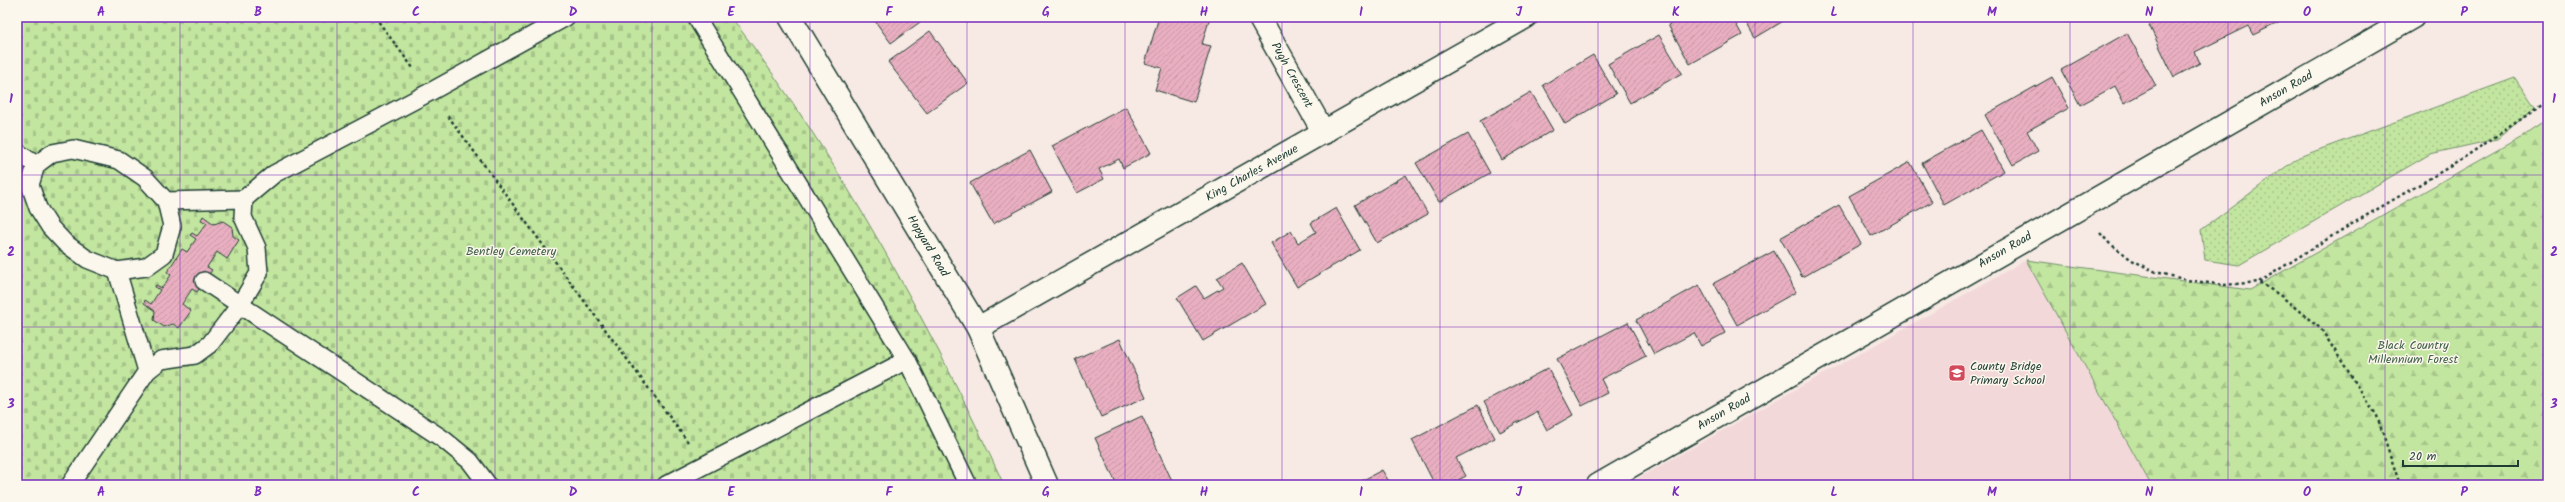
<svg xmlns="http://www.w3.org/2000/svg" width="2565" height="502" font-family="Kalam,sans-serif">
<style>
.built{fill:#f3d8d9}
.forest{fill:url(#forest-firs);stroke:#70916a}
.cemetery{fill:url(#cemetery-stones);stroke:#70916a}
.park{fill:url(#park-dots);stroke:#70916a}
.building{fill:url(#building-hatch);stroke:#1f3d34}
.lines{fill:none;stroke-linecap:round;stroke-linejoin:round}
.service-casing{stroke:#1f3d34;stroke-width:20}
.minor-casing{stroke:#1f3d34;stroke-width:25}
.path{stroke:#1f3d34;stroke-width:2.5;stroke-dasharray:3 3;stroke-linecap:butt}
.service{stroke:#fbf7ec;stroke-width:17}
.minor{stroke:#fbf7ec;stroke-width:22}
.grid{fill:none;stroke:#7b2cbf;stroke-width:1;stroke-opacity:0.55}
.labels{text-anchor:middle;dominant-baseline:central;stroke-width:3;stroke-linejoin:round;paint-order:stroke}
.street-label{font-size:12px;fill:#1f3d34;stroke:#fbf7ec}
.park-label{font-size:12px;fill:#405f49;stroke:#fbf7ec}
.poi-label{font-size:12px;fill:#1f3d34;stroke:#fbf7ec;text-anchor:start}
.neatline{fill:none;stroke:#7b2cbf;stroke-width:1.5}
.grid-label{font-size:13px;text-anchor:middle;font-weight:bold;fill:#7b2cbf}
</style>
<defs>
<pattern id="forest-firs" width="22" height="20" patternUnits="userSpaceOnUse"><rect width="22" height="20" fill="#c2e59f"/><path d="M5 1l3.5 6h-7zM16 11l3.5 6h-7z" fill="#a6c58a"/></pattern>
<pattern id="cemetery-stones" width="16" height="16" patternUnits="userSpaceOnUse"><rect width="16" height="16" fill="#c2e59f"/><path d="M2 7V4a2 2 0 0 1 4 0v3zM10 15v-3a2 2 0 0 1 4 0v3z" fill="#a6c58a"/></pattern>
<pattern id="park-dots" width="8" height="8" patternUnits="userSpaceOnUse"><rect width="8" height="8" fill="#c2e59f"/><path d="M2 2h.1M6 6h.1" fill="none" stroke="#a6c58a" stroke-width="1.8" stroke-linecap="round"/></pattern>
<pattern id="building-hatch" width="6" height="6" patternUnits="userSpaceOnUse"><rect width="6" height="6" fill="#e9afc1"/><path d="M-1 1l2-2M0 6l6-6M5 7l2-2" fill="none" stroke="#c797a6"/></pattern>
</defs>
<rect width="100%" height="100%" fill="#f7e9e3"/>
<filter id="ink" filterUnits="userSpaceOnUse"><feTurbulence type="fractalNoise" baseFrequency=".025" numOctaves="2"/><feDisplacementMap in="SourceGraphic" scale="8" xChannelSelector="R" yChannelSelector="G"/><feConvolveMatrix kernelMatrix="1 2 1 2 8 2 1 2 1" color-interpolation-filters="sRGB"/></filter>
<g filter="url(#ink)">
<!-- built -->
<path class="built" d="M2026 260 2151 485H1626Z"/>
<!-- forest -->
<path class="forest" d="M2548 119V485H2151L2026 260 2250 290 2524 135Z"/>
<!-- cemetery -->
<path class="cemetery" d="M17 17H731C841 161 928 321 1004 485H17Z"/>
<!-- park -->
<path class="park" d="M2515 78 2535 108 2497 139 2430 154 2239 265 2205 260 2201 230 2299 157Z"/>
<!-- building -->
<g class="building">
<path d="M872 17H927L891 43Z"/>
<path d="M1159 17H1210L1202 44 1211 46 1194 102 1155 90 1162 68 1145 63Z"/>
<path d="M1683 17H1732L1742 35 1690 64 1668 25Z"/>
<path d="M1743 17H1790L1755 38Z"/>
<path d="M2165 17H2277L2280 22 2253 35 2248 26 2195 52 2200 63 2174 77 2149 25Z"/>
<path d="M930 31 968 83 927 113 888 62Z"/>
<path d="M2127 33 2156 86 2124 103 2115 86 2080 105 2061 70Z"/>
<path d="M1659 35 1682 73 1630 103 1608 64Z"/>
<path d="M1593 55 1616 94 1565 124 1543 85Z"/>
<path d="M2052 77 2069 108 2027 131 2038 151 2013 165 1985 115Z"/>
<path d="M1531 92 1553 130 1502 160 1480 121Z"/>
<path d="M1126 107 1151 153 1123 168 1119 159 1099 169 1104 179 1077 193 1052 146Z"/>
<path d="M1981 130 2004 171 1944 205 1922 163Z"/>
<path d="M1468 134 1490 173 1439 202 1416 163Z"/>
<path d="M1030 150 1052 192 993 224 970 183Z"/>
<path d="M1910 162 1932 202 1871 236 1849 196Z"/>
<path d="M1406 175 1428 214 1377 243 1355 205Z"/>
<path d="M1839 205 1861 244 1802 277 1780 238Z"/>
<path d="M1336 208 1360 250 1297 287 1271 243 1291 231 1298 243 1316 232 1311 223Z"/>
<path d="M203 216 214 224 223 221 232 227 233 236 239 240 227 259 217 252 207 267 212 270 197 292 192 289 182 304 191 311 179 328 173 324 164 327 154 320 155 311 144 303 145 300 151 304 160 290 155 287 156 285 162 288 171 275 167 272 182 249 187 252 196 239 190 235 192 233 197 236 207 223 201 220Z"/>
<path d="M1774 251 1796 292 1737 325 1714 283Z"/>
<path d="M1242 263 1266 304 1203 341 1177 298 1196 286 1204 298 1223 287 1217 278Z"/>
<path d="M1699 285 1725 333 1701 346 1694 333 1654 354 1636 320Z"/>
<path d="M1628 322 1646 356 1601 379 1608 393 1582 406 1557 359Z"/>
<path d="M1120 339 1146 397 1101 417 1075 359Z"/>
<path d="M1548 368 1573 415 1547 430 1537 412 1500 432 1484 402Z"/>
<path d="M1478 405 1495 438 1456 458 1466 476 1449 485H1435L1412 440Z"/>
<path d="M1142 416 1174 485H1117L1095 438Z"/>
<path d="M1382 470 1391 485H1354Z"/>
</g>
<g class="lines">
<!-- service casing -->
<g class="service-casing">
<g id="service">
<path d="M696 17 907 360 968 485"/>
<path d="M73 149 119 160 145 178 166 201 172 226 164 254 146 267 117 271 87 259 65 243 50 227 38 208 30 185 36 165 52 153Z"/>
<path d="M17 152 36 165"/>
<path d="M166 201 244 199"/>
<path d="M117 271 147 371"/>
<path d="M204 281 443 439 470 461 488 485"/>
<path d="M70 485 147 371 161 360 195 355 210 344 240 305 259 273 257 248 243 217 244 199 274 174 430 92 566 17"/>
<path d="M666 485 907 360"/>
</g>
</g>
<!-- minor casing -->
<g class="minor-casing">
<g id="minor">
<path d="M790 17 978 328 1047 485"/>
<path d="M1259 17 1324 133"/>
<path d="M978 328 1526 17"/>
<path d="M1598 485 2413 17"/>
</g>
</g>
<!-- path -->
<g class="path">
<path d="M375 17 413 68"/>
<path d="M448 116 688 442"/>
<path d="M2100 233 2109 243 2132 260 2156 272 2187 280 2224 285 2259 282 2281 296 2321 329 2377 416 2400 485"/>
<path d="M2259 282 2340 231 2456 163 2548 101"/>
</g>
<!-- service -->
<use href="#service" class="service"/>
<!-- minor -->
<use href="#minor" class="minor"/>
</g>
</g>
<!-- grid -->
<path class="grid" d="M180 17V485M337 17V485M495 17V485M652 17V485M810 17V485M967 17V485M1125 17V485M1282 17V485M1440 17V485M1598 17V485M1755 17V485M1913 17V485M2070 17V485M2228 17V485M2385 17V485M17 175H2548M17 327H2548"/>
<!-- icons -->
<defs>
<g id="school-square" transform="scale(0.9)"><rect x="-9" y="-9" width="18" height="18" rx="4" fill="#d1495b" stroke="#fbf7ec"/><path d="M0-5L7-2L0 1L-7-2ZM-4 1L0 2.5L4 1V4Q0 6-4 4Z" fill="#fff"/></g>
</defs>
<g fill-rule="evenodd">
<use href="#school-square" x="1957" y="373"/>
</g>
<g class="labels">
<!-- street labels -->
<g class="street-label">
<text transform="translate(1292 75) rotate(61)">Pugh Crescent</text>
<text transform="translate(2286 89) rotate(-30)">Anson Road</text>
<text transform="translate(1252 173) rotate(-29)">King Charles Avenue</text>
<text transform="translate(928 246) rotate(59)">Hopyard Road</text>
<text transform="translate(2005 250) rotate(-30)">Anson Road</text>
<text transform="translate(1724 412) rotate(-30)">Anson Road</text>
</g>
<!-- park labels -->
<g class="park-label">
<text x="511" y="251">Bentley Cemetery</text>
<text x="2413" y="345">Black Country<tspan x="2413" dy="14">Millennium Forest</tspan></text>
</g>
<!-- poi labels -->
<g class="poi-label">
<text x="1970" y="366">County Bridge<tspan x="1970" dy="14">Primary School</tspan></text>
</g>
</g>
<!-- margin -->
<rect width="2565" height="502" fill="none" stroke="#fbf7ec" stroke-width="44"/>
<!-- scale -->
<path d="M2403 460v6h115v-6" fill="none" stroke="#1f3d34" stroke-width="2"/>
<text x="2409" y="460" font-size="12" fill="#1f3d34" stroke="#fbf7ec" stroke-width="3" paint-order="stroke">20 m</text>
<rect x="22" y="22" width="2521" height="458" class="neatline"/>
<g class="grid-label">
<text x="101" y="16">A</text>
<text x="258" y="16">B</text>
<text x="416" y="16">C</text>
<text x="573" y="16">D</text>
<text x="731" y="16">E</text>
<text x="889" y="16">F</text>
<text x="1046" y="16">G</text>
<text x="1204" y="16">H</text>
<text x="1361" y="16">I</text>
<text x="1519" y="16">J</text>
<text x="1676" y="16">K</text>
<text x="1834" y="16">L</text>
<text x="1992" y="16">M</text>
<text x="2149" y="16">N</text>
<text x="2307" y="16">O</text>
<text x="2464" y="16">P</text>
<text x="11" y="103">1</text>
<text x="2554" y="103">1</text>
<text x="11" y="256">2</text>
<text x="2554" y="256">2</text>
<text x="11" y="408">3</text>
<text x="2554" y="408">3</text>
<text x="101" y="496">A</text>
<text x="258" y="496">B</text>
<text x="416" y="496">C</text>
<text x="573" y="496">D</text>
<text x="731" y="496">E</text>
<text x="889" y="496">F</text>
<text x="1046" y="496">G</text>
<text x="1204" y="496">H</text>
<text x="1361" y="496">I</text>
<text x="1519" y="496">J</text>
<text x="1676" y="496">K</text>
<text x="1834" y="496">L</text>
<text x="1992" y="496">M</text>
<text x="2149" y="496">N</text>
<text x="2307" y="496">O</text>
<text x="2464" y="496">P</text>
</g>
</svg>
